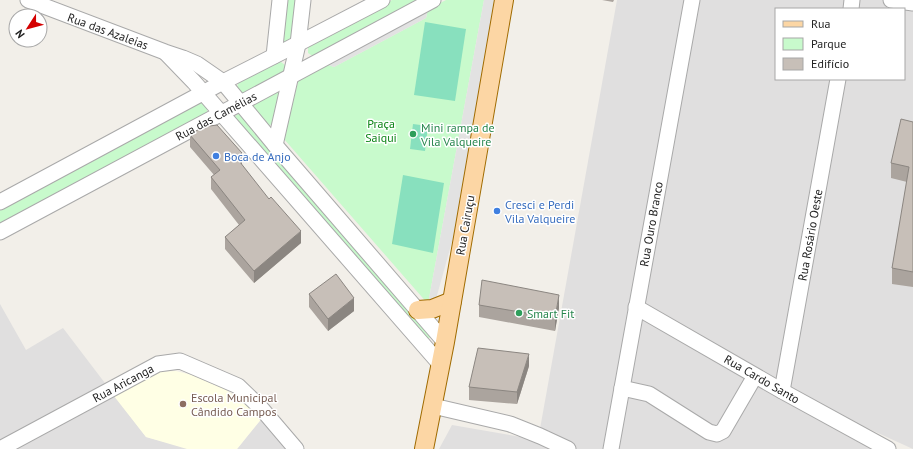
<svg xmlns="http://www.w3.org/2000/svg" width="913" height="449" font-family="'PT Sans',sans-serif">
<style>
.residential{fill:#e0dfdf;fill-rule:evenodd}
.education{fill:#ffffe5}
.park{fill:#c8facc}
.pitch{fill:#88e0be}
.parking{fill:#e2e2e2}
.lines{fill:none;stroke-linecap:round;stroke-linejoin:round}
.minor-casing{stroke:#a9a9a9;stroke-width:17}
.major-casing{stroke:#a06b00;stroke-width:20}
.minor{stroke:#fff;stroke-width:15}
.major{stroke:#fcd6a4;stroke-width:18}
.wall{fill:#aba49e}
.shaded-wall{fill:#8b8681}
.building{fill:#c7bfb8;stroke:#8b8681}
.leisure-dot{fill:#2e9e5b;stroke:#fff;stroke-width:1.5}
.shop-dot{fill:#3f7fe0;stroke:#fff;stroke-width:1.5}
.education-dot{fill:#8d6e63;stroke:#fff;stroke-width:1.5}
.labels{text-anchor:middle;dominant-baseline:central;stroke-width:3;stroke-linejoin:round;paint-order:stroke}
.street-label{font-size:12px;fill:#222;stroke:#fff}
.park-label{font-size:12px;fill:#0c8416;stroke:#fff}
.leisure-label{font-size:12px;fill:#27864d;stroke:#fff;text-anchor:start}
.shop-label{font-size:12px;fill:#366cbe;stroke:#fff;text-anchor:start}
.education-label{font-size:12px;fill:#785e54;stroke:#fff;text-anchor:start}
</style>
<rect width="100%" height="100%" fill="#f2efe9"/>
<!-- residential -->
<g class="residential">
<path d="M617 0H913V449L790 393 888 449H439L452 425 538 440ZM776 9H904V79H776Z"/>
<path d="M0 304 26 350 63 328 146 437 192 449H0Z"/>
<path d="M263 417 289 449H237Z"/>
</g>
<!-- education -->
<path class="education" d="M176 371 192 375 226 390 263 417 237 449H187L146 437 110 391 157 372Z"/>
<!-- park -->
<g class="park">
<path d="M285 0H298L293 38 280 45Z"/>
<path d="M392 0H422L314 57 308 53V46Z"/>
<path d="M446 0H484L428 304 284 139 299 78 326 64 334 67 426 18 428 9Z"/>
<path d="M277 62H281L285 65 284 71 243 94 241 93 237 88 238 83Z"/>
<path d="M282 86 274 124 269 125 254 107 253 102Z"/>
<path d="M202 101 207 107V112L205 114 0 226V209Z"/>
<path d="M241 112 432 337 426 339 234 117Z"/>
</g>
<!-- pitch -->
<g class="pitch">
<path d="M425 22 466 29 455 101 414 95Z"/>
<path d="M413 124 428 126 425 151 410 149Z"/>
<path d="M403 175 444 183 433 253 392 244Z"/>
</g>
<!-- parking -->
<g class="parking">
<path d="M484 0H496L453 238 436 299 428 304Z"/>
<path d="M428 9 426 18 334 67 326 64Z"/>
</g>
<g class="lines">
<!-- minor casing -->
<g class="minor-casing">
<g id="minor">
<path d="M28 0 165 52 183 58 197 64 223 82 275 145 445 342"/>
<path d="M891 0 913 3"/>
<path d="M851 9 852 0"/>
<path d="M166 53 194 82 440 364"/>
<path d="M274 56 280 0"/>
<path d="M275 145 298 44 303 0"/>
<path d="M0 202 223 82 282 52 382 0"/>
<path d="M0 232 433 0"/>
<path d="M636 307 782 391 888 449"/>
<path d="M622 388 649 394 709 432 717 434 723 431 755 376"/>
<path d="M782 391 838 79"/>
<path d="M433 406 510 424 540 436 568 449"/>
<path d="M0 449 158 364 180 361 238 386 261 408 296 449"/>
<path d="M611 449 692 0"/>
</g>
</g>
<!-- major casing -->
<g class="major-casing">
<g id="major">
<path d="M418 310 432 309 452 301"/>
<path d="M424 449 445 342 504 0"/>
</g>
</g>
<!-- minor -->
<use href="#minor" class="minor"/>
<!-- major -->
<use href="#major" class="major"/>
</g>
<!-- wall -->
<g class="wall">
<path d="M602 0H614L613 2Z"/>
<path d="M913 122V287L892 284V268L907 182 891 178V163Z"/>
<path d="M190 135 242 165 301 243 254 283 225 249V237L239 225 211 189V177L214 175 190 147Z"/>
<path d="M309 294 354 311 328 331 309 307Z"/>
<path d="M479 305 559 308 555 331 479 317Z"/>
<path d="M529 366 517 404 469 400V387Z"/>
</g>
<!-- shaded-wall -->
<g class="shaded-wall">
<path d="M242 153V165L236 170V157Z"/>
<path d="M301 231V243L254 283V271Z"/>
<path d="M559 295V308L555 331V318Z"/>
<path d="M354 298V311L328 331V319Z"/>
<path d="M529 354V366L517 404V392Z"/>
</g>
<!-- building -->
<g class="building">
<path d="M901 119 913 122V272L892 268 909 167 891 163Z"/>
<path d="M217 125 242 153 236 157 269 199 271 197 301 231 254 271 225 237 245 220 211 177 220 170 190 135 202 127Z"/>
<path d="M336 274 354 298 328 319 309 294Z"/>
<path d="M482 280 559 295 555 318 479 305Z"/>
<path d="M478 348 529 354 517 392 469 387Z"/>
</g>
<!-- markers -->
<g class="leisure-dot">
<circle cx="413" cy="134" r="4"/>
<circle cx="519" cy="313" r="4"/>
</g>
<g class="shop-dot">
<circle cx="216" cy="156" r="4"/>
<circle cx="497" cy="211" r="4"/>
</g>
<circle class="education-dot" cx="183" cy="404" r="4"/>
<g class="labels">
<!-- street labels -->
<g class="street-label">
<text transform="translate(108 31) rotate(20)">Rua das Azaleias</text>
<text transform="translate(216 116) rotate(-28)">Rua das Camélias</text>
<text transform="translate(651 224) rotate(-80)">Rua Ouro Branco</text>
<text transform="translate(465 225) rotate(-80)">Rua Cairuçu</text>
<text transform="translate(810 235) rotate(-80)">Rua Rosário Oeste</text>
<text transform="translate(762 379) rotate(30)">Rua Cardo Santo</text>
<text transform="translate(123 383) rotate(-28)">Rua Aricanga</text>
</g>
<!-- park labels -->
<g class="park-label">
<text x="381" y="123">Praça<tspan x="381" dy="14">Saiqui</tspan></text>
</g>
<!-- leisure labels -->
<g class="leisure-label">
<text x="421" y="127">Mini rampa de<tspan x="421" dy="14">Vila Valqueire</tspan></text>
<text x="527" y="313">Smart Fit</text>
</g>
<!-- shop labels -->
<g class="shop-label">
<text x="224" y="156">Boca de Anjo</text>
<text x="505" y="204">Cresci e Perdi<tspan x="505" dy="14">Vila Valqueire</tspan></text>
</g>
<!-- education labels -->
<g class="education-label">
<text x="191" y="397">Escola Municipal<tspan x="191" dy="14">Cândido Campos</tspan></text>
</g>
</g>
<!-- legend -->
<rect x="775" y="8" width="130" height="72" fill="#ffffff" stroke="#a7a7a7"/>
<rect x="783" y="21" width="20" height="6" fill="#fcd6a4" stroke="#a7a7a7"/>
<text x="811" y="28" font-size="12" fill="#222222">Rua</text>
<rect x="783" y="38" width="20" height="12" fill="#c8facc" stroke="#a7a7a7"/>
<text x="811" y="48" font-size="12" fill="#222222">Parque</text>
<rect x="783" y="58" width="20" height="12" fill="#c7bfb8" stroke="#a7a7a7"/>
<text x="811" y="68" font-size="12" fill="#222222">Edifício</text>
<!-- north arrow -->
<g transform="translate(28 28) rotate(234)"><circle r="19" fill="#ffffff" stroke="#a7a7a7"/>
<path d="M0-3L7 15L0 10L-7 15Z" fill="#d40000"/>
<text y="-6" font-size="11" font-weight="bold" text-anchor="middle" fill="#222222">N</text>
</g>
</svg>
